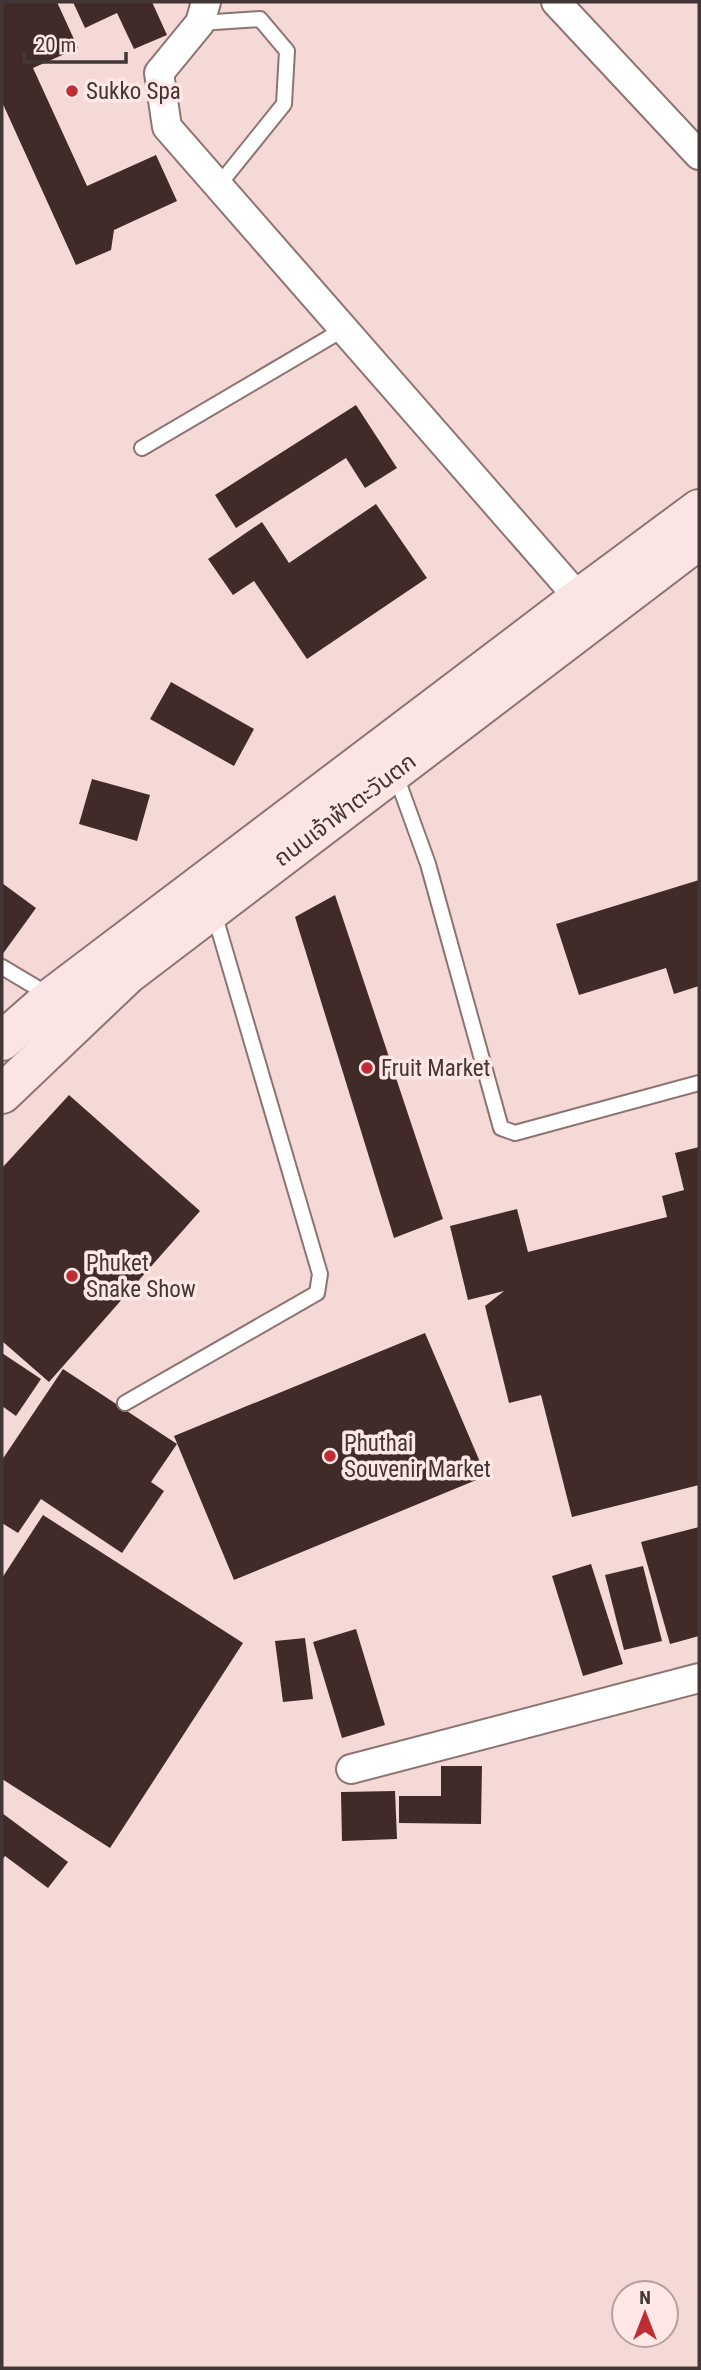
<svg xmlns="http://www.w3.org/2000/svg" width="701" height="2370" font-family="'Roboto Condensed','Noto Sans Thai',sans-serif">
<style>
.building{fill:#402b29}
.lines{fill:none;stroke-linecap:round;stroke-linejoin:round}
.lane-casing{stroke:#8d7472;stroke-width:18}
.street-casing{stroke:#8d7472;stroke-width:32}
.secondary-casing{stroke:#8d7472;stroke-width:42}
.lane{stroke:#fff;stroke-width:14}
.street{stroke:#fff;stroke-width:28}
.secondary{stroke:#fbe5e4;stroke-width:38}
.poi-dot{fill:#bd2d33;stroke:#fee7e5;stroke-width:2.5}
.labels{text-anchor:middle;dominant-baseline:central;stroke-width:7;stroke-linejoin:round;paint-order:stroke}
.poi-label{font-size:23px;fill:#423636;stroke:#fee7e5;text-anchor:start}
.street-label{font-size:23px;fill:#423636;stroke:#fee7e5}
</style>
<rect width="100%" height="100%" fill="#f5d9d6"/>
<!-- building -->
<g class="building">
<path d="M2 2H57L78 48 33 68 87 186 156 155 177 201 114 230 111 250 76 265 2 102Z"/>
<path d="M73 2H152L167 35 134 49 117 13 85 28Z"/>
<path d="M356 405 397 468 365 488 346 458 236 528 215 495Z"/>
<path d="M376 504 427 578 307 659 254 581 233 595 208 559 262 522 289 563Z"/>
<path d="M171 682 254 729 234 766 150 719Z"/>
<path d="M92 779 150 795 137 841 79 824Z"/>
<path d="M699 880V986L674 994 666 968 579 995 556 924Z"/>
<path d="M2 883 36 908 2 955Z"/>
<path d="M335 895 443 1219 394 1238 295 917Z"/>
<path d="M69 1095 200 1211 49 1382 2 1341V1168Z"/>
<path d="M699 1147V1485L572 1517 541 1395 509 1403 485 1306 504 1291 468 1300 450 1226 517 1209 528 1252 667 1217 662 1196 684 1190 675 1153Z"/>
<path d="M425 1333 486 1476 234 1580 174 1436Z"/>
<path d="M2 1353 41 1379 16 1416 2 1406Z"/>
<path d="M63 1369 177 1444 151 1482 164 1491 122 1553 41 1499 18 1533 2 1523V1460Z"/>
<path d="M43 1515 243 1643 110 1848 2 1779V1578Z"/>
<path d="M699 1527V1636L670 1644 641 1542Z"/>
<path d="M591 1564 623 1664 583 1676 552 1576Z"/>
<path d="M643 1566 662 1641 624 1650 605 1575Z"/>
<path d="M356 1629 385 1725 342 1738 313 1642Z"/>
<path d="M305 1638 313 1699 283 1702 275 1641Z"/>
<path d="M441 1766H482L481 1824 399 1823V1796H441Z"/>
<path d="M395 1791 397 1839 342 1841 341 1792Z"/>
<path d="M2 1813 68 1862 48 1888 5 1856 3 1859 2 1857Z"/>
</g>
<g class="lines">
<!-- lane casing -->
<g class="lane-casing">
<g id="lane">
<path d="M200 23 260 19 287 51 284 104 218 186"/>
<path d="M142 448 344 329"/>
<path d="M395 773 428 864 501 1128 515 1133 699 1083"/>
<path d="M2 967 49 995"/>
<path d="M125 1403 317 1293 320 1274 214 913"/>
</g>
</g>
<!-- street casing -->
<g class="street-casing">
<g id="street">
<path d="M206 2 200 23 159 73 167 127 579 598"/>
<path d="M556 2 699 155"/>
<path d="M351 1769 699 1678"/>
</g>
</g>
<!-- secondary casing -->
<g class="secondary-casing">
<g id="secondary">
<path d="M2 1041 52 997 579 598 699 509"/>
<path d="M2 1094 128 974 699 540"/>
</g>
</g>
<!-- lane -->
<use href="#lane" class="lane"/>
<!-- street -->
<use href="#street" class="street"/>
<!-- secondary -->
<use href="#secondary" class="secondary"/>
</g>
<!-- markers -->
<g class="poi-dot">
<circle cx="72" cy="91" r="7"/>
<circle cx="367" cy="1068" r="7"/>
<circle cx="72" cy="1276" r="7"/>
<circle cx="330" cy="1456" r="7"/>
</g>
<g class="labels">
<!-- poi labels -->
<g class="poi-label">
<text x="86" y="91">Sukko Spa</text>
<text x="381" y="1068">Fruit Market</text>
<text x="86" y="1263">Phuket<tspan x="86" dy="26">Snake Show</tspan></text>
<text x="344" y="1443">Phuthai<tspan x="344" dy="26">Souvenir Market</tspan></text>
</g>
<!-- street labels -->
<g class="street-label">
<text transform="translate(345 810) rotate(-37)">ถนนเจ้าฟ้าตะวันตก</text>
</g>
</g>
<!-- border -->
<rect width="701" height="2370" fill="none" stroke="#423636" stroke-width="7"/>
<!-- north arrow -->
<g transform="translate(645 2314)"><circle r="33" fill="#fee7e5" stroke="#b3a09f" stroke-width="2"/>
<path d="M0-5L12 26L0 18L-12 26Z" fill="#bd2d33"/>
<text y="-10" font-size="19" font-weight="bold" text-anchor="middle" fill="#423636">N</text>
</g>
<!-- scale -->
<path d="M24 52v10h102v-10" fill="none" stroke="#423636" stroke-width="3.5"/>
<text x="35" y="52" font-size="21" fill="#423636" stroke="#fee7e5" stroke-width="5" paint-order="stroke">20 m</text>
</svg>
